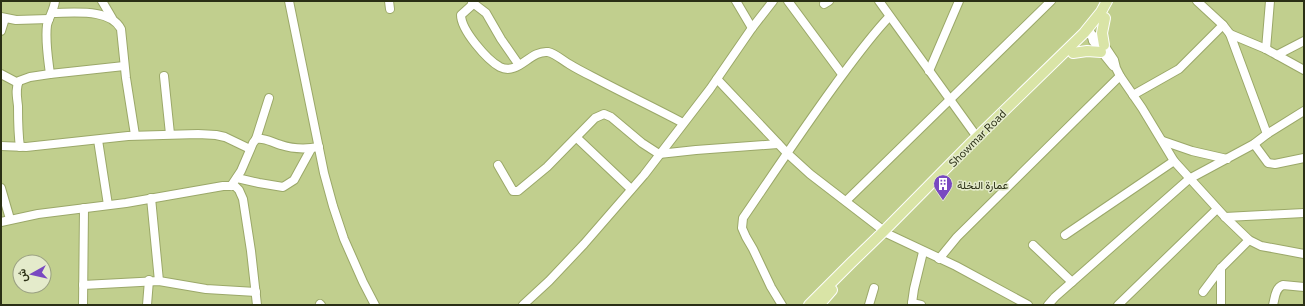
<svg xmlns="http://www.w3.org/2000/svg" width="1305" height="306" font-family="Commissioner,Vazirmatn,sans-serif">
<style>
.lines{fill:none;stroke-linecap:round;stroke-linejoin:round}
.minor-casing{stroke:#9ba869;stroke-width:10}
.major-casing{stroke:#fff;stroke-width:12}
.minor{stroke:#fff;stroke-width:8}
.major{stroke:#d9e4a6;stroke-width:10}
.labels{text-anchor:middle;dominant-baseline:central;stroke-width:3;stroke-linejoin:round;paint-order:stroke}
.street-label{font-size:11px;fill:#2a2f15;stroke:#e4ebcb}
.poi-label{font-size:11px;fill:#2a2f15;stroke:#e4ebcb;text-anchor:start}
</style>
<rect width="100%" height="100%" fill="#c1cf8e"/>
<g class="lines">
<!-- minor casing -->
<g class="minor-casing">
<g id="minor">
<path d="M102 1 112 18"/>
<path d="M289 1 324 173 333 206 344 239 363 282 375 305"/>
<path d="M389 1 390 9"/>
<path d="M473 1 471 6 461 15C461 30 487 60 500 67 518 76 530 50 548 52 556 54 562 60 569 64 577 69 585 73 593 77 623 93 653 107 683 123"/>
<path d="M736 1 752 28"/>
<path d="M788 1 842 74"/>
<path d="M879 1 977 137"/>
<path d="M1197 1 1223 25 1230 34 1266 49 1304 70"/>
<path d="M473 3 486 13 501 39 519 65"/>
<path d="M824 4 829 1"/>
<path d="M52 13C73 13 110 8 121 29L126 78 135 135"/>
<path d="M1 17 16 20 49 19"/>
<path d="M1 31 5 18"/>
<path d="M1084 33 1094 36 1104 45 1114 60 1116 68 1120 76 1142 108 1174 161 1225 217 1249 240 1261 246 1304 254"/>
<path d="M1091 33 1093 41 1113 66"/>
<path d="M1230 34 1267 134"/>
<path d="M1266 49 1270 1"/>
<path d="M1277 55 1304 41"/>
<path d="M929 71 959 1"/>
<path d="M1 74 18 83"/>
<path d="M50 74C48 58 45 41 47 25 49 17 54 10 55 1"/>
<path d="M164 76 170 134"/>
<path d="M717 79 787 153 810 174 888 234 956 266 1028 305"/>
<path d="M1133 95 1179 69 1223 25"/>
<path d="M577 138 631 189"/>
<path d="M256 139 269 98"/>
<path d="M98 140 108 205"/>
<path d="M1163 141 1192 151 1227 159"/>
<path d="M1254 144 1268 163 1275 164 1304 158"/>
<path d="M1 146 26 147 128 136 198 134 216 135 225 137 250 149"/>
<path d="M20 147C18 133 18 120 18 106 17 97 15 89 19 81L30 77 50 74 124 66"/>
<path d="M498 165 513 191H518L547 167 595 118 604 114 611 117 642 143 659 154 696 150 778 144"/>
<path d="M237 178 259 183 283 187 294 180 311 149"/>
<path d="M231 186 241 171 253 143 256 139C266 137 272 143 281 145 293 149 307 149 319 147"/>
<path d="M1 188 10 219"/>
<path d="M151 198 159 281"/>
<path d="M846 201 1051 1"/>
<path d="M1225 217 1304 213"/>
<path d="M1 222 38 214 126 203 223 186H235L239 190 243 199 251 251 257 305"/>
<path d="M1065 235 1174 161"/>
<path d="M1033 245 1072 282"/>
<path d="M939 259 957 237 1120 76"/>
<path d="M1221 268V305"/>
<path d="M83 285 159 281 206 289 256 292"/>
<path d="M1203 292 1221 268 1249 240"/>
<path d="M912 303 914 289 923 252"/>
<path d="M320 304 321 305"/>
<path d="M83 305 84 208"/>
<path d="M147 305 149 280"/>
<path d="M523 305 549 281 584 244 644 175 710 89 752 28 773 1"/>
<path d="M782 305 771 287 753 249 746 237 742 228 743 218C773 174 803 129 835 85 852 62 869 38 889 17"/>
<path d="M869 305 874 288"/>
<path d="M912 305V303L921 305"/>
<path d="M1048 305 1055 297 1189 179 1254 144 1267 134 1304 111"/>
<path d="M1118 305 1217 209"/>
<path d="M1273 305C1275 298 1275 288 1283 285L1304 287"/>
</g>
</g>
<!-- major casing -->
<g class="major-casing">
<g id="major">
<path d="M1104 45 1102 33 1105 18"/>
<path d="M1073 53 1087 51 1101 52"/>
<path d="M809 305 851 263 884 231 971 143 1084 33 1101 12 1107 1"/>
<path d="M819 305 832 290"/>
</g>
</g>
<!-- minor -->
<use href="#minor" class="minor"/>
<!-- major -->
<use href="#major" class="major"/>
</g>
<!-- icons -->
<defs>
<g id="building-pin" transform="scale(1)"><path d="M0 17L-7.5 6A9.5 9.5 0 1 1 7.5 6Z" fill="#7949c1" stroke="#e4ebcb"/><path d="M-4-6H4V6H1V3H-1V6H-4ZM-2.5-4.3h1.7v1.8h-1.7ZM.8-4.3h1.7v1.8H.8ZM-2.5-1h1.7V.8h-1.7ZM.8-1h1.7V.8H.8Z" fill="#fff"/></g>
</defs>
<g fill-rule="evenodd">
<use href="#building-pin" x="943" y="184"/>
</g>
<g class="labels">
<!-- street labels -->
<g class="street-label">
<text transform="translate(977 138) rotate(-45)">Showmar Road</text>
</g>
<!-- poi labels -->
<g class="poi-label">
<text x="957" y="184">عمارة النخلة</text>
</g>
</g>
<!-- border -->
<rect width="1305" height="306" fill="none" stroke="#2a2f15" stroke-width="4"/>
<!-- north arrow -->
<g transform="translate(32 274) rotate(262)"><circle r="19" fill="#e4ebcb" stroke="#9aa082"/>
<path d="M0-3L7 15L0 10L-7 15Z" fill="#7949c1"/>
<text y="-6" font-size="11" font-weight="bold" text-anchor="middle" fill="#2a2f15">ش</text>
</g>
</svg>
